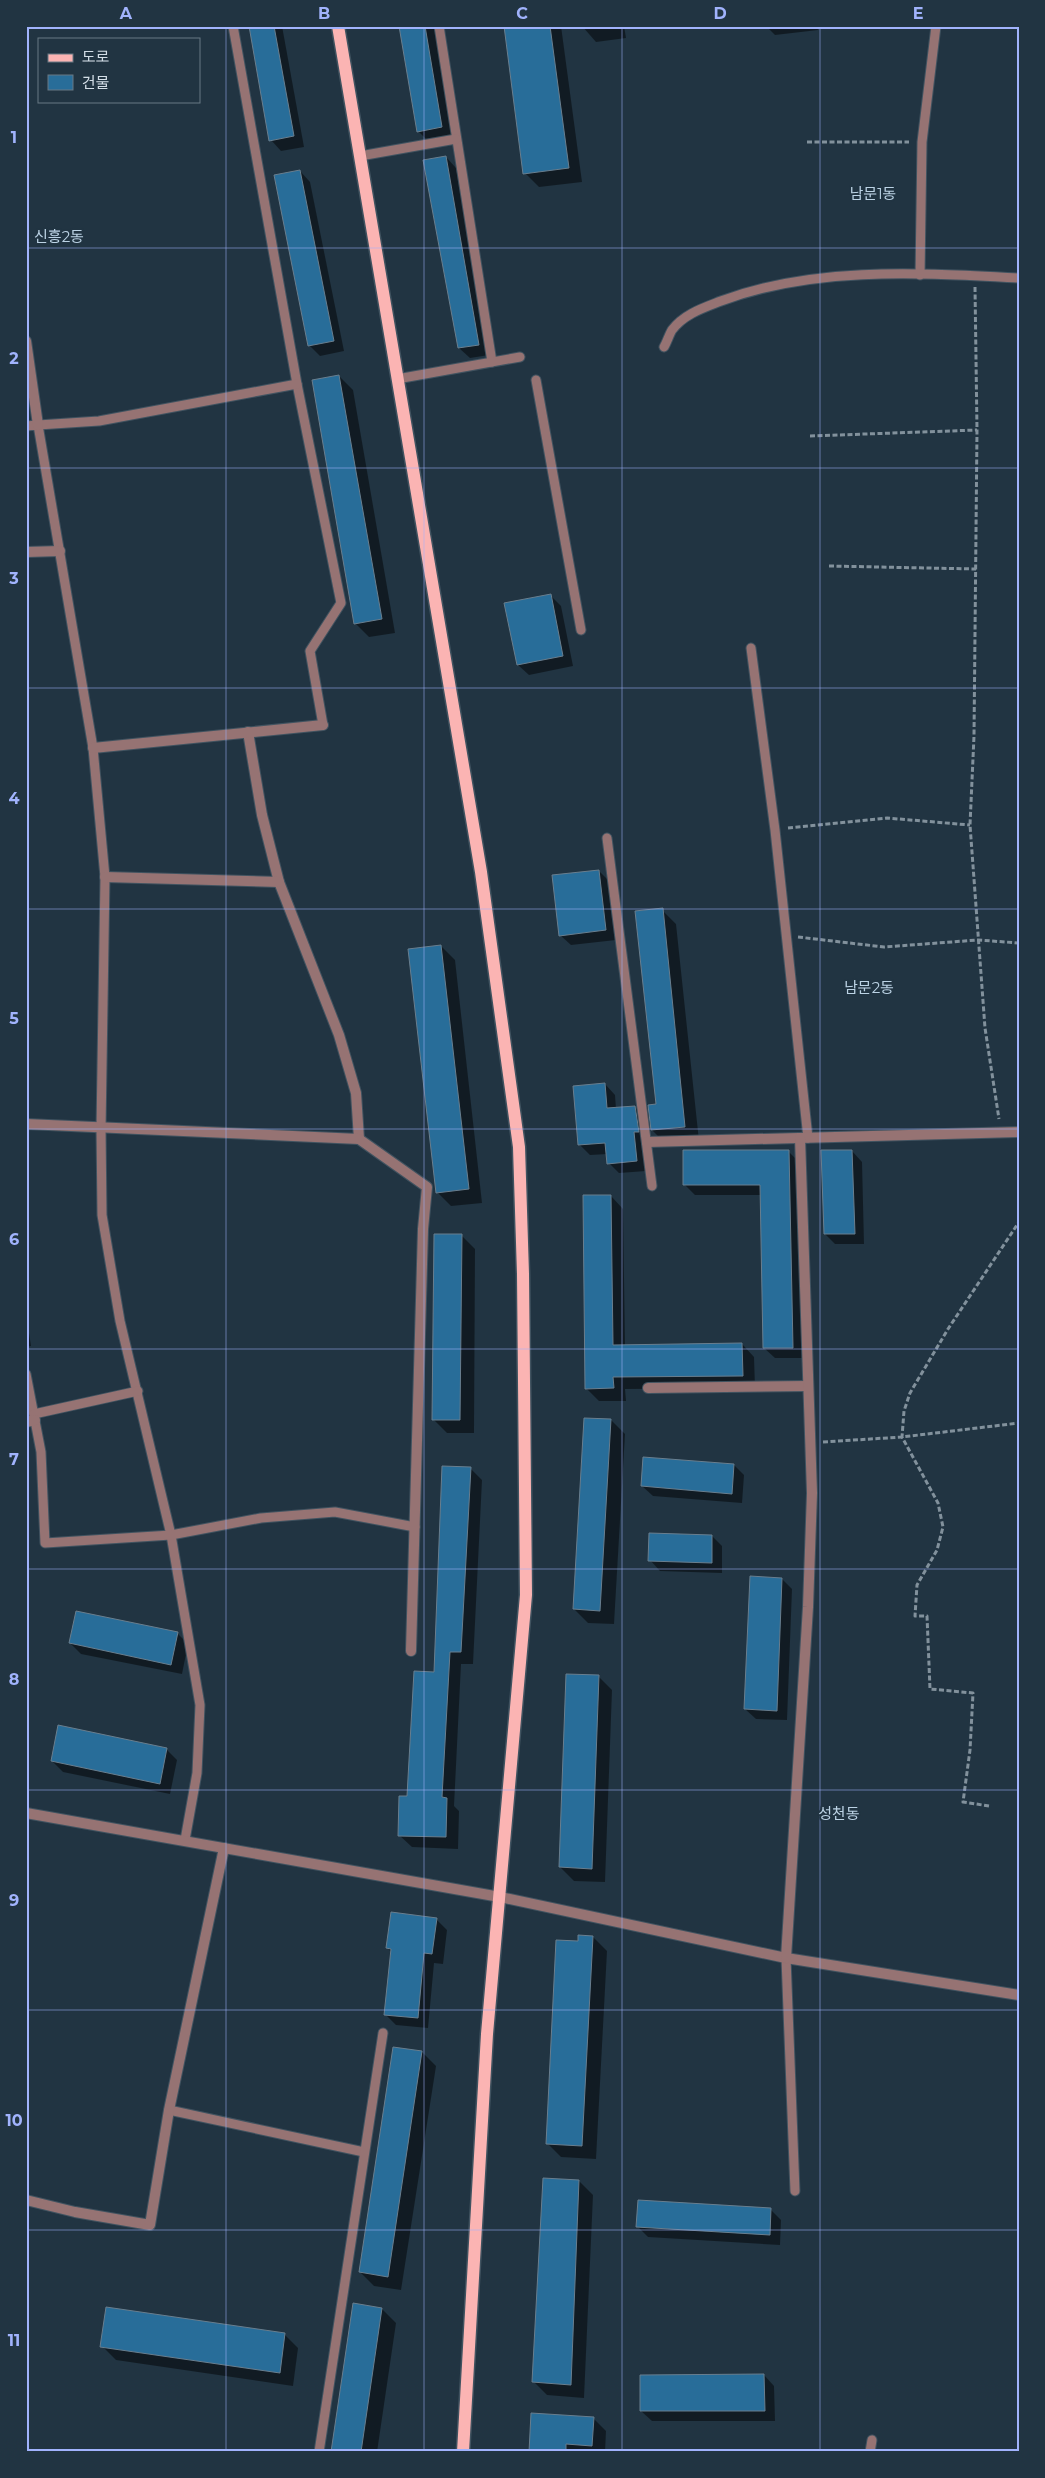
<svg xmlns="http://www.w3.org/2000/svg" width="1045" height="2478" font-family="Montserrat,'Noto Sans KR',sans-serif">
<style>
.shadow{fill:#0007}
.building{fill:#286d99;stroke:#697e8e}
.lines{fill:none;stroke-linecap:round;stroke-linejoin:round}
.service-casing{stroke:#415360;stroke-width:11}
.minor-casing{stroke:#415360;stroke-width:12}
.primary-casing{stroke:#415360;stroke-width:15}
.path{stroke:#82919c;stroke-width:3;stroke-dasharray:5 2.5;stroke-linecap:butt}
.service{stroke:#967373;stroke-width:9}
.minor{stroke:#967373;stroke-width:10}
.primary{stroke:#fbb4b3;stroke-width:12}
.grid{fill:none;stroke:#a1b3fd;stroke-width:1;stroke-opacity:0.55}
.labels{text-anchor:middle;dominant-baseline:central;stroke-width:4;stroke-linejoin:round;paint-order:stroke}
.neighbourhood-label{font-size:15px;fill:#bcd3e5;stroke:#213442}
.neatline{fill:none;stroke:#a1b3fd;stroke-width:2}
.grid-label{font-size:16px;text-anchor:middle;font-weight:bold;fill:#a1b3fd}
</style>
<rect width="100%" height="100%" fill="#213442"/>
<!-- shadow -->
<g class="shadow">
<path d="M251 26H282L304 147 281 151 271 140Z"/>
<path d="M400 26H436L455 141 432 145 418 131Z"/>
<path d="M505 26H561L582 182 539 187 525 173Z"/>
<path d="M582 26H624L626 38 596 42Z"/>
<path d="M766 26H817L818 30 775 35Z"/>
<path d="M446 157 456 168 489 355 470 358 459 348Z"/>
<path d="M300 171 310 182 344 351 320 356 309 345Z"/>
<path d="M339 376 353 390 395 633 369 637 355 623Z"/>
<path d="M550 595 561 606 573 666 529 675 518 665Z"/>
<path d="M599 871 609 881 616 940 571 945 560 935Z"/>
<path d="M662 910 676 924 699 1141 666 1144 652 1130 657 1105Z"/>
<path d="M441 946 455 960 482 1203 451 1206 437 1192Z"/>
<path d="M605 1084 615 1095 616 1109 635 1107 645 1117 646 1171 619 1173 609 1163 608 1154 590 1155 580 1145Z"/>
<path d="M788 1151 799 1162 803 1358H775L764 1348 761 1195H695L685 1185Z"/>
<path d="M852 1151 862 1162 864 1244H835L825 1234Z"/>
<path d="M611 1196 623 1209 625 1346 742 1344 754 1357 755 1388 625 1389 626 1401H599L586 1388Z"/>
<path d="M461 1235 475 1249 474 1433H447L433 1419Z"/>
<path d="M26 1314 31 1346 26 1347Z"/>
<path d="M611 1420 625 1434 614 1624 588 1623 574 1609Z"/>
<path d="M734 1465 744 1475 742 1503 653 1496 642 1486Z"/>
<path d="M470 1468 482 1480 473 1664H461L454 1806 459 1811 458 1849 412 1847 399 1835 435 1673Z"/>
<path d="M712 1536 722 1546V1573L660 1571 650 1560Z"/>
<path d="M782 1579 792 1589 787 1720 756 1719 745 1709Z"/>
<path d="M177 1633 188 1644 182 1674 81 1654 70 1643Z"/>
<path d="M598 1676 612 1690 605 1882 574 1881 560 1867Z"/>
<path d="M166 1749 177 1760 170 1794 63 1772 52 1761Z"/>
<path d="M436 1919 447 1930 443 1964 434 1963 428 2028 396 2025 385 2014 391 1952 387 1947Z"/>
<path d="M593 1937 607 1951 596 2159 561 2157 547 2143 579 1942Z"/>
<path d="M422 2052 436 2066 401 2290 374 2286 360 2272Z"/>
<path d="M579 2181 593 2195 584 2398 547 2395 533 2381Z"/>
<path d="M771 2210 781 2220 780 2245 648 2237 637 2226Z"/>
<path d="M382 2309 396 2323 377 2452H332Z"/>
<path d="M284 2334 298 2348 293 2386 116 2360 102 2346Z"/>
<path d="M764 2375 774 2386 775 2421H652L641 2411Z"/>
<path d="M593 2418 606 2431 605 2452H529Z"/>
</g>
<!-- building -->
<g class="building">
<path d="M249 26H274L294 136 269 141Z"/>
<path d="M399 26H425L442 127 417 132Z"/>
<path d="M504 26H550L569 168 523 174Z"/>
<path d="M446 156 479 345 458 348 423 160Z"/>
<path d="M300 170 334 341 308 346 274 175Z"/>
<path d="M339 375 382 619 354 624 312 380Z"/>
<path d="M551 594 563 656 517 665 504 603Z"/>
<path d="M599 870 606 930 559 936 552 875Z"/>
<path d="M663 908 685 1127 651 1130 648 1105 656 1104 635 911Z"/>
<path d="M441 945 469 1189 436 1193 408 949Z"/>
<path d="M605 1083 607 1108 635 1106 639 1132H634L637 1161 607 1164 605 1143 578 1145 573 1086Z"/>
<path d="M683 1150H789L793 1348H763L760 1185H683Z"/>
<path d="M821 1150H852L855 1234H824Z"/>
<path d="M583 1195H611L613 1345 742 1343 743 1376 613 1377 614 1388 585 1389Z"/>
<path d="M434 1234H462L460 1420H432Z"/>
<path d="M584 1418 611 1419 600 1611 573 1609Z"/>
<path d="M643 1457 734 1464 732 1494 641 1486Z"/>
<path d="M442 1466 471 1467 461 1652H450L442 1797 447 1798 446 1837 398 1836 399 1796H407L414 1671 434 1672Z"/>
<path d="M649 1533 712 1535V1563L648 1561Z"/>
<path d="M750 1576 782 1578 777 1711 744 1709Z"/>
<path d="M76 1611 178 1632 171 1665 69 1643Z"/>
<path d="M566 1674 599 1675 592 1869 559 1867Z"/>
<path d="M58 1725 167 1748 160 1784 51 1761Z"/>
<path d="M391 1912 437 1918 432 1954 424 1953 418 2018 384 2015 391 1949 386 1948Z"/>
<path d="M578 1935 593 1936 582 2146 546 2144 556 1940 578 1941Z"/>
<path d="M393 2047 422 2051 388 2277 359 2272Z"/>
<path d="M543 2178 579 2180 571 2385 532 2382Z"/>
<path d="M638 2200 771 2208 770 2235 636 2227Z"/>
<path d="M353 2303 382 2308 361 2452H331Z"/>
<path d="M106 2307 285 2333 280 2373 100 2347Z"/>
<path d="M764 2374 765 2411H640V2375Z"/>
<path d="M531 2413 594 2417 592 2446 566 2444V2452H529Z"/>
</g>
<g class="lines">
<!-- service casing -->
<g class="service-casing">
<g id="service">
<path d="M233 26 297 384 341 603 310 651 323 725"/>
<path d="M439 26 492 362"/>
<path d="M360 156 456 139"/>
<path d="M920 275 922 142 936 26"/>
<path d="M664 347C667 342 669 335 672 330 684 314 703 308 721 301 815 266 920 273 1019 278"/>
<path d="M397 379 520 357"/>
<path d="M536 380 581 630"/>
<path d="M38 425 99 421 297 384"/>
<path d="M26 426 38 425 93 748 105 877 101 1129 102 1215 120 1321 171 1535 200 1705 197 1773 185 1840"/>
<path d="M751 648 775 830 808 1138"/>
<path d="M607 838 652 1186"/>
<path d="M26 1374 41 1452 45 1543 171 1535 261 1518 335 1512 415 1527"/>
<path d="M34 1414 138 1391"/>
<path d="M786 1958 795 2191"/>
<path d="M169 2110 364 2152"/>
<path d="M319 2452 383 2033"/>
<path d="M870 2452 872 2440"/>
</g>
</g>
<!-- minor casing -->
<g class="minor-casing">
<g id="minor">
<path d="M26 341 38 425"/>
<path d="M26 552 60 551"/>
<path d="M248 732 262 815 279 882 339 1035 356 1093 359 1139"/>
<path d="M93 748 323 725"/>
<path d="M105 877 279 882"/>
<path d="M26 1124 359 1139 427 1187 423 1229 411 1651"/>
<path d="M647 1142 1019 1132"/>
<path d="M648 1388 808 1386"/>
<path d="M26 1422 35 1420"/>
<path d="M26 1813 500 1897 786 1958 1019 1995"/>
<path d="M786 1958 808 1607 812 1493 800 1138"/>
<path d="M26 2200 75 2212 150 2225 169 2110 224 1848"/>
</g>
</g>
<!-- primary casing -->
<g class="primary-casing">
<path id="primary" d="M338 26 481 872 519 1147 523 1274 526 1595 487 2034 463 2452"/>
</g>
<!-- path -->
<g class="path">
<path d="M807 142H909"/>
<path d="M975 287 977 430 974 736 970 825 985 1028 999 1119"/>
<path d="M810 436 977 430"/>
<path d="M829 566 976 569"/>
<path d="M788 828 887 818 970 825"/>
<path d="M798 937 884 947 978 940 1019 943"/>
<path d="M823 1442 902 1437 1019 1423"/>
<path d="M989 1806 963 1802 970 1750 973 1693 930 1689 927 1616H915L917 1585 937 1550 943 1527 938 1503 902 1437 904 1411 910 1393 948 1329 1019 1222"/>
</g>
<!-- service -->
<use href="#service" class="service"/>
<!-- minor -->
<use href="#minor" class="minor"/>
<!-- primary -->
<use href="#primary" class="primary"/>
</g>
<!-- grid -->
<path class="grid" d="M226 26V2452M424 26V2452M622 26V2452M820 26V2452M26 248H1019M26 468H1019M26 688H1019M26 909H1019M26 1129H1019M26 1349H1019M26 1569H1019M26 1790H1019M26 2010H1019M26 2230H1019"/>
<g class="labels">
<!-- neighbourhood labels -->
<g class="neighbourhood-label">
<text x="873" y="193">남문1동</text>
<text x="59" y="236">신흥2동</text>
<text x="869" y="987">남문2동</text>
<text x="839" y="1813">성천동</text>
</g>
</g>
<!-- border -->
<rect width="1045" height="2478" fill="none" stroke="#213442" stroke-width="55"/>
<!-- legend -->
<rect x="38" y="38" width="162" height="65" fill="#213442" stroke="#687884"/>
<rect x="48" y="54" width="25" height="8" fill="#fbb4b3" stroke="#687884"/>
<text x="82" y="62" font-size="15" fill="#d3dee7">도로</text>
<rect x="48" y="75" width="25" height="15" fill="#286d99" stroke="#687884"/>
<text x="82" y="88" font-size="15" fill="#d3dee7">건물</text>
<rect x="28" y="28" width="990" height="2422" class="neatline"/>
<g class="grid-label">
<text x="126" y="19">A</text>
<text x="324" y="19">B</text>
<text x="522" y="19">C</text>
<text x="720" y="19">D</text>
<text x="918" y="19">E</text>
<text x="14" y="143">1</text>
<text x="14" y="364">2</text>
<text x="14" y="584">3</text>
<text x="14" y="804">4</text>
<text x="14" y="1024">5</text>
<text x="14" y="1245">6</text>
<text x="14" y="1465">7</text>
<text x="14" y="1685">8</text>
<text x="14" y="1906">9</text>
<text x="14" y="2126">10</text>
<text x="14" y="2346">11</text>
</g>
</svg>
